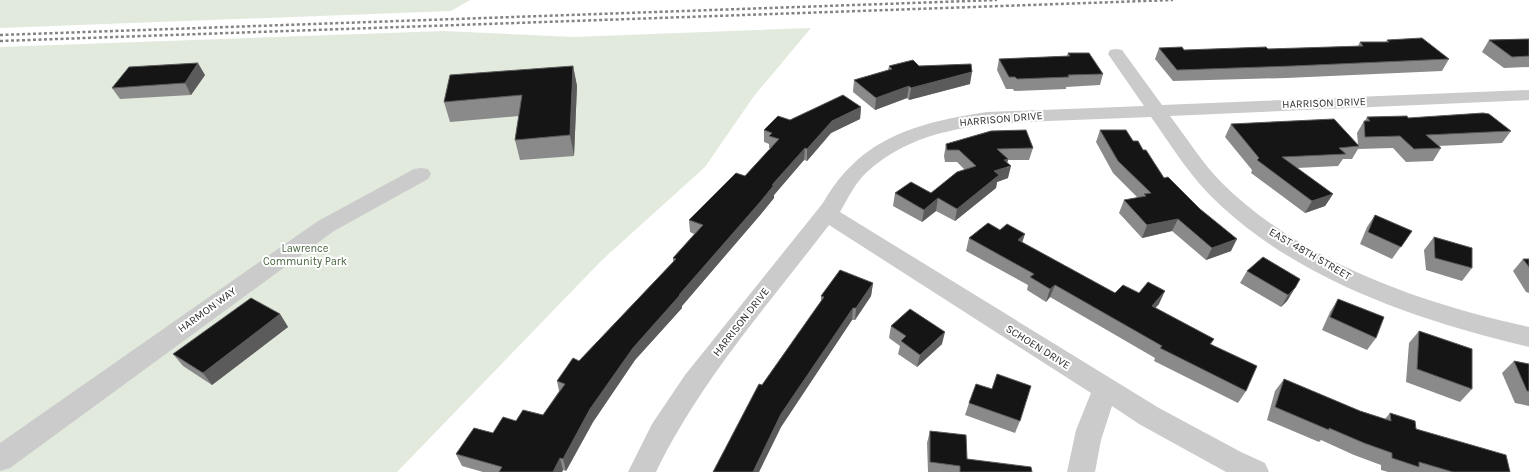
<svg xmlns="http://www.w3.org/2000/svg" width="1529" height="472" font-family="Karla,sans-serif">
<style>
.green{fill:#e1eadd}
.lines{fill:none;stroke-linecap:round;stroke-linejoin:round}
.minor{fill:#cbcbcb;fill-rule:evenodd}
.rail{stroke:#838383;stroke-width:2.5;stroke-dasharray:3 2.5;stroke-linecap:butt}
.wall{fill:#8a8a8a}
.shaded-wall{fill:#5b5b5b}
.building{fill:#151515;stroke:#5b5b5b}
.labels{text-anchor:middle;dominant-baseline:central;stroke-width:4;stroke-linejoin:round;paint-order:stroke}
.street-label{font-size:11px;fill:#2e2e2e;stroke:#fff}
.park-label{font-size:11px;fill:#496540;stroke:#fff}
</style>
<rect width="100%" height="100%" fill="#fff"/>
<!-- green -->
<g class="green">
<path d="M0 0H470L451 11 0 28Z"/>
<path d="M811 28 754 96 705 167 602 260 397 472H0V47L444 31 573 37Z"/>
</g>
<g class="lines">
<!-- minor -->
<g class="minor">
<path d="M1116 49 1122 50 1162 105 1529 90V100L1170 116C1187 138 1202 163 1222 183 1303 263 1421 303 1529 327V347C1416 320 1290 278 1207 192 1186 170 1169 142 1151 117 1117 118 1082 120 1048 121 983 124 918 126 867 172 855 183 848 198 840 212L1159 408 1241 452 1265 463 1269 472H1226L1139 424 1112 406 1101 440 1095 472H1067L1076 430 1091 393 829 225C768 305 700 381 656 472H628L652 424 685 375 823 203C861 137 916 123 987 112L1144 106 1108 54 1110 50Z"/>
<path d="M421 168 428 169 431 174 428 179 334 231 10 468 0 471V443L318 221 414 169Z"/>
</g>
<!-- rail -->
<g class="rail">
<path d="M0 35 997 0"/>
<path d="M0 41 1173 0"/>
</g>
</g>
<!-- wall -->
<g class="wall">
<path d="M1529 39V67L1504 68 1482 52 1489 40Z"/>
<path d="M1387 40 1449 59 1442 71 1286 78 1173 81 1155 59 1159 48 1184 50 1268 49 1358 46 1360 42H1386Z"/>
<path d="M1068 53 1103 74 1100 85 1066 87V89L1014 91 1013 89H1006L997 70 999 59 1067 56Z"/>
<path d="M573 66 577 86 574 156 520 160 515 140 519 116 450 122 444 102Z"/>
<path d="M889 66H919L970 84 909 100 907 98 875 110 853 92 854 80 888 70Z"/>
<path d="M205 75 191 95 120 99 112 88Z"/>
<path d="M861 107 860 119 831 133 807 161 804 160 774 195V198L761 214 682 306V308L635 360 593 422 566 471 563 470 562 472H483L462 466 456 454 493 433 516 421 543 415 559 391 557 381 579 361 673 262V258L694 234 690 232 689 220 745 176 771 148H769V144L764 142V130L790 120Z"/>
<path d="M1367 117 1408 118 1511 131 1502 143 1438 146 1441 148 1433 161 1406 162 1393 148 1358 149 1352 159H1343L1338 166 1297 168 1333 194 1325 206 1305 213 1251 173 1252 170 1225 137 1231 124 1358 144 1357 133 1364 121H1365Z"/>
<path d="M1100 130 1133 141 1143 150 1164 178 1231 251 1206 260 1172 231 1142 238 1119 213 1124 200 1138 198 1113 173 1096 142Z"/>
<path d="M946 144 1033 148 1029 160H1008L1007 163 1008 178 997 182 996 188 955 221 936 211 922 222 893 206 895 193H931L965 170 957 162H945L944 156Z"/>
<path d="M1375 215 1412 231 1392 259 1360 244 1367 227Z"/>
<path d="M1434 237 1472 268 1462 281 1426 270 1424 250Z"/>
<path d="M969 238 1022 242 1115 293 1159 304 1155 308 1214 339 1211 344 1246 391 1238 403 1154 361 1155 358 1050 297 1046 302 1027 290 1028 285 966 251Z"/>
<path d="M1523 259H1529V293L1526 292 1513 271Z"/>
<path d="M1247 271 1300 279 1287 301 1281 307 1240 283Z"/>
<path d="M873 283 871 296 855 320H852L781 427 759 472H713L762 385 821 301V296Z"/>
<path d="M1338 299 1376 338 1367 350 1322 330 1330 312Z"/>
<path d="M280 314 288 327 212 385 183 366 173 354Z"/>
<path d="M891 326 942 344 917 367 898 354 900 346 889 338Z"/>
<path d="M1419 331 1472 389 1460 402 1406 382 1409 343Z"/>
<path d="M1514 361 1529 364V406L1515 403 1502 373Z"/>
<path d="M1284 379 1360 411 1385 419 1390 413 1416 429 1510 472H1388L1381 470V465L1354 455 1321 440 1319 442 1267 420 1275 391Z"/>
<path d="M969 403 1020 421 1015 433 965 415Z"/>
<path d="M930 431 967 459 1032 472H928L927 443Z"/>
</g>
<!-- shaded-wall -->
<g class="shaded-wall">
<path d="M198 63 205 75 191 95 185 83Z"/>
<path d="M573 66 577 86 574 156 570 135Z"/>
<path d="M972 72 970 84 909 100 911 88Z"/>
<path d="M909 86 907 98 875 110 876 98Z"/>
<path d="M861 107 860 119 831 133 807 161V149L832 121Z"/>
<path d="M805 148 804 160 774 195V198L761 214 682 306V308L635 360 593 422 566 471 563 459 590 409 633 348 679 295 772 185Z"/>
<path d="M1008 159 1006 168 1011 166 1008 178 997 182 996 188 955 221 957 209 994 171 1004 160Z"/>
<path d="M1333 194 1325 206 1305 213 1312 201Z"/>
<path d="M938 198 936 211 922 222 924 210Z"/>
<path d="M1178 219 1172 231 1142 238 1147 225Z"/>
<path d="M1025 234 1021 246 1018 240Z"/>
<path d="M1237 239 1231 251 1206 260 1212 248Z"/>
<path d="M873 283 871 296 855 320 856 308Z"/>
<path d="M1055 285 1050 297 1046 302 1050 289Z"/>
<path d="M1295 288 1287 301 1281 307 1288 295Z"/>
<path d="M1165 291 1159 304 1146 318 1152 306Z"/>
<path d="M853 308 852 320 781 427 759 472H753L781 414Z"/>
<path d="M280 314 288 327 212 385 203 373Z"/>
<path d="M945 332 942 344 917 367 920 355Z"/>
<path d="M560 458 563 470 562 472H553Z"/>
</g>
<!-- building -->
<g class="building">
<path d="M1422 38 1449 59 1292 66 1177 70 1159 48 1182 47 1184 50 1266 47 1268 49 1363 46 1360 42H1389L1387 40Z"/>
<path d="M1529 39V56L1512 57 1489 40Z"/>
<path d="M1068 53H1089L1103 74 1068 75 1069 77 1017 79 1015 77H1009L999 59 1070 56Z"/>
<path d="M913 60 919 66 971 64 972 72 911 88 909 86 876 98 854 80 892 69 889 66Z"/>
<path d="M198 63 185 83 112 88 129 67Z"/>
<path d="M573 66 570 135 515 140 522 95 444 102 450 75Z"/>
<path d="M843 95 861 107 832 121 807 149 805 148 772 185H774L761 201 679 295H680L633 348 590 409 563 459 560 458 553 472H499L502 467 456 454 474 428 493 433 503 417 516 421 523 410 543 415 565 384 557 381 573 358 579 361 676 259 673 258 703 225 689 220 736 173 745 176 779 139 769 136 772 133 764 130 778 116 790 120Z"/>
<path d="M1483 113 1489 114 1511 131 1426 135 1441 148 1414 149 1400 136 1365 137 1364 121H1370L1367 117 1407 116 1408 118Z"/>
<path d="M1334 119 1359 146 1339 148 1346 154 1282 157 1333 194 1312 201 1257 160 1259 158 1231 124Z"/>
<path d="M1026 130 1033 148 997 149 1008 159 1004 160 1011 166 994 171 999 175 957 209 938 198 924 210 895 193 911 182 931 193 957 172 976 166 959 150H947L946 144 991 131Z"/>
<path d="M1100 130H1126L1133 141H1138L1143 150H1146L1164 178 1168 177 1200 209 1237 239 1212 248 1178 219 1147 225 1124 200 1146 196 1144 194 1151 193 1118 161Z"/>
<path d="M1375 215 1412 231 1401 247 1368 232Z"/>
<path d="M988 223 1000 230 1007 224 1025 234 1018 240 1115 293 1123 285 1139 293 1148 282 1165 291 1152 306 1214 339 1210 344 1257 366 1246 391 1160 348 1162 346 1055 285 1050 289 1030 277 1034 274 969 238Z"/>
<path d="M1434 237 1472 248V268L1435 258Z"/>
<path d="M1263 257 1300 279 1295 288 1288 295 1247 271Z"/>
<path d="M1523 259H1529V267Z"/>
<path d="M840 270 873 283 856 308H853L781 414 753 472H713L759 384 762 385 824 297 821 296Z"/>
<path d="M251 298 280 314 203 373 173 354Z"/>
<path d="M1338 299 1384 317 1376 338 1330 317Z"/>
<path d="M910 309 945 332 920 355 901 341 906 336 891 326Z"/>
<path d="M1419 331 1472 349V389L1417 369Z"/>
<path d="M1514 361 1529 364V391H1527Z"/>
<path d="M997 374 1031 386 1020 421 969 403 976 384 992 389Z"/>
<path d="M1284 379 1360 411 1391 421 1390 413 1415 421 1416 429 1506 455 1510 472H1453L1419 462V467L1392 458V453L1364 443 1329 428V430L1275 407Z"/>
<path d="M930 431 966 435 967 459 1031 467 1032 472H960V466L930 462Z"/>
</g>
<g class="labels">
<!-- street labels -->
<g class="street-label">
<text transform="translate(1324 103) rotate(-2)">HARRISON DRIVE</text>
<text transform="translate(1001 119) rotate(-5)">HARRISON DRIVE</text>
<text transform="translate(1310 254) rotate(30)">EAST 48TH STREET</text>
<text transform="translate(207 310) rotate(-36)">HARMON WAY</text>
<text transform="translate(741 322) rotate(-52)">HARRISON DRIVE</text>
<text transform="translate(1038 347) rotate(32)">SCHOEN DRIVE</text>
</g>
<!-- park labels -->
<g class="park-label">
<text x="305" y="248">Lawrence<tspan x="305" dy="13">Community Park</tspan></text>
</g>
</g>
</svg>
